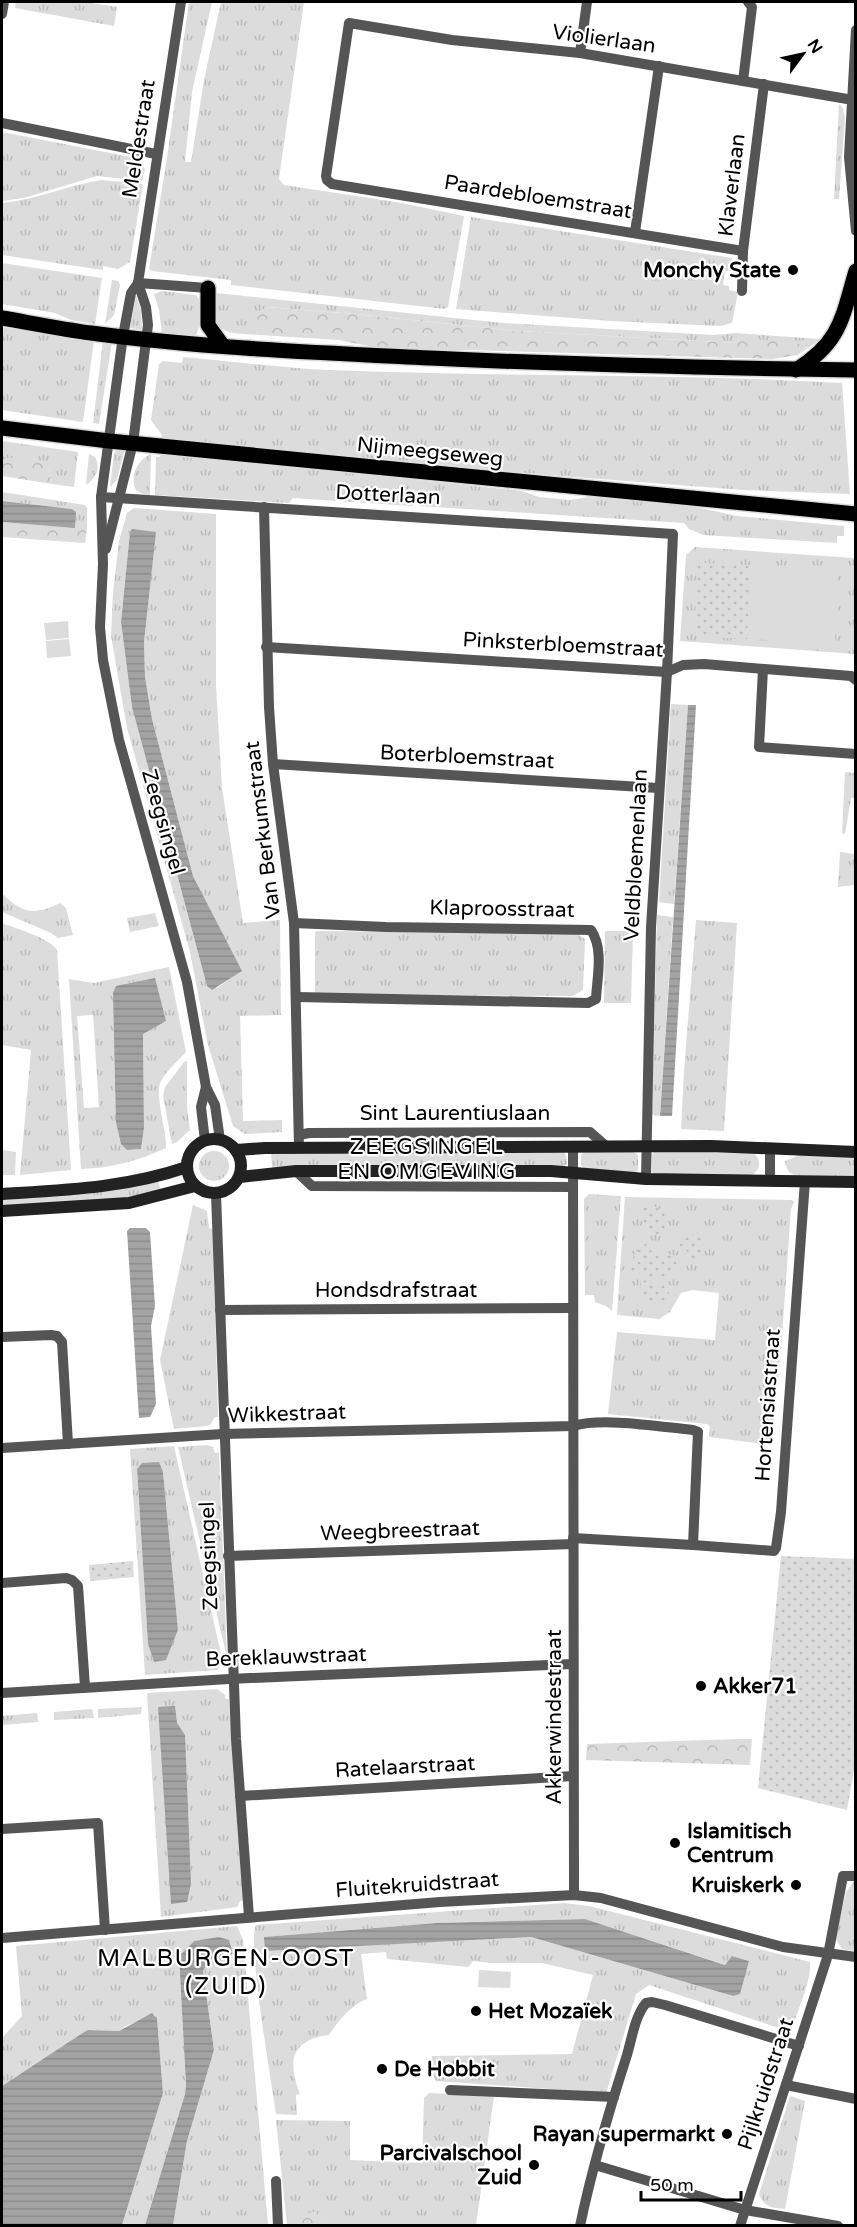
<svg xmlns="http://www.w3.org/2000/svg" width="857" height="2227" font-family="'Varela Round',sans-serif">
<style>
.grass{fill:url(#grass-tufts);fill-rule:evenodd}
.forest{fill:url(#forest-crowns)}
.park{fill:url(#park-dots)}
.garden{fill:#dcdcdc}
.water{fill:url(#water-rules)}
.lines{fill:none;stroke-linecap:round;stroke-linejoin:round}
.primary-casing{stroke:#dbdbdb;stroke-width:18}
.street{stroke:#555;stroke-width:10}
.secondary{stroke:#222;stroke-width:12}
.primary{stroke:#000;stroke-width:15}
.poi-dot{fill:#000;stroke:#fff;stroke-width:2}
.labels{text-anchor:middle;dominant-baseline:central;stroke-width:4.5;stroke-linejoin:round;paint-order:stroke}
.street-label{font-size:21px;fill:#000;stroke:#fff}
.poi-label{font-size:21px;font-weight:bold;fill:#000;stroke:#fff;text-anchor:end}
.neighbourhood-label{font-size:22px;letter-spacing:1.5px;fill:#000;stroke:#fff}
.quarter-label{font-size:24px;letter-spacing:1.5px;fill:#000;stroke:#fff}
</style>
<defs>
<pattern id="grass-tufts" width="24" height="20" patternUnits="userSpaceOnUse" patternTransform="scale(1.5)"><rect width="24" height="20" fill="#dcdcdc"/><path d="M3 7l-1-3M5 7V3M7 7l1-3M15 17l-1-3M17 17v-4M19 17l1-3" fill="none" stroke="#bbb"/></pattern>
<pattern id="forest-crowns" width="20" height="18" patternUnits="userSpaceOnUse" patternTransform="scale(1.5)"><rect width="20" height="18" fill="#dcdcdc"/><path d="M2 6a3 3 0 1 1 6 0M12 15a3 3 0 1 1 6 0" fill="none" stroke="#bbb"/></pattern>
<pattern id="park-dots" width="8" height="8" patternUnits="userSpaceOnUse" patternTransform="scale(1.5)"><rect width="8" height="8" fill="#dcdcdc"/><path d="M2 2h.1M6 6h.1" fill="none" stroke="#bbb" stroke-width="1.8" stroke-linecap="round"/></pattern>
<pattern id="water-rules" width="6" height="5" patternUnits="userSpaceOnUse" patternTransform="scale(1.5)"><rect width="6" height="5" fill="#a3a3a3"/><path d="M0 2.5h6" fill="none" stroke="#8b8b8b"/></pattern>
</defs>
<rect width="100%" height="100%" fill="#fff"/>
<!-- grass -->
<g class="grass">
<path d="M16 2H85L117 7 114 26 15 8Z"/>
<path d="M189 2H212L192 92 185 162H191L204 80 221 2H304L279 179 284 185 402 203 464 216 448 307 445 309 231 285V280L152 271 149 269 167 158Z"/>
<path d="M839 104 843 108 845 118 839 199H834Z"/>
<path d="M2 132 136 158 145 169 142 181 97 176 24 198 2 201Z"/>
<path d="M102 180 143 184 130 262 118 269 103 266V270L2 255V203C36 200 68 185 102 180Z"/>
<path d="M471 217 732 258 731 271H725L723 285 729 286V290L738 292 732 323 721 326 610 321 456 309Z"/>
<path d="M2 263 102 278 95 324 71 320 55 313 2 304Z"/>
<path d="M112 280 118 281 120 285 114 315 105 324Z"/>
<path d="M162 291 196 295C205 304 201 324 196 335L193 336 162 333 159 310 154 294Z"/>
<path d="M216 293 503 323 714 335 735 333 821 339 798 355 808 346 738 338 737 343 518 331 355 314 266 307 256 330 259 335C223 332 211 336 216 293Z"/>
<path d="M136 295 141 310 142 329 140 330 130 328Z"/>
<path d="M2 327 94 340 83 422 2 410Z"/>
<path d="M103 341 112 342 99 424 93 423Z"/>
<path d="M183 357C231 361 280 368 328 370 499 377 671 373 842 383L850 494 743 490 548 475 162 438V435L151 420 159 364 163 361 182 363Z"/>
<path d="M2 441 78 452 74 487 52 484 49 469 10 458 2 460Z"/>
<path d="M119 449 124 450V452L117 480 110 487 114 453Z"/>
<path d="M161 453 522 491 539 497 570 500 589 497 692 506 737 516 844 526V536H837V543L703 535 689 529 684 523 419 506V501L414 500 413 506 293 498 289 503 155 495 156 457H160Z"/>
<path d="M89 454 95 457C101 468 96 478 86 485Z"/>
<path d="M151 454 150 495 143 494 136 490C129 476 138 459 151 454Z"/>
<path d="M2 492 85 505 87 508V528H75V512L72 509 2 501Z"/>
<path d="M134 508 216 514V685L222 788 243 923 280 920 281 1015 240 1016 243 1121 282 1120V1132L245 1134 233 1126 208 1045 190 952 127 728 111 636 113 593 119 541 127 513ZM130 532 155 538 144 642 145 677 152 719 193 876 241 971 217 988 207 986 132 707 121 622Z"/>
<path d="M695 547 853 558 855 561V654L680 641 686 555Z"/>
<path d="M671 704 688 705 674 904 659 902Z"/>
<path d="M845 772 855 773 856 798H851L845 834 842 833Z"/>
<path d="M840 852 855 854 854 885 838 887Z"/>
<path d="M2 894C6 896 8 900 13 903 28 915 43 912 60 903L66 908 73 935 58 938 51 933 2 912Z"/>
<path d="M155 913 159 926 130 932 127 918Z"/>
<path d="M657 915 673 917 660 1116 652 1115Z"/>
<path d="M696 920 737 923 724 1131 681 1129 684 1071Z"/>
<path d="M2 923C17 929 48 937 57 950L71 1170 20 1175 31 1050 2 1045Z"/>
<path d="M317 931 576 933 585 939 583 990 573 996 315 995V932Z"/>
<path d="M605 931H633L631 1003H604Z"/>
<path d="M169 967 186 1052C178 1061 166 1071 161 1081 154 1094 167 1131 166 1148 138 1161 112 1168 81 1169L69 979 94 983ZM126 984 143 1034 144 1128 141 1149 127 1150 121 1143ZM93 1015 99 1107 84 1108 77 1016Z"/>
<path d="M185 1061 187 1062V1107L190 1130 177 1142 172 1144 163 1096 165 1087Z"/>
<path d="M2 1150 16 1152 15 1175H2Z"/>
<path d="M562 1150 566 1155 567 1164 563 1167 272 1168 271 1152Z"/>
<path d="M656 1150 753 1152C762 1161 761 1169 751 1176H656L652 1172V1155Z"/>
<path d="M632 1151 638 1155V1170L635 1174 584 1168 581 1165V1155L584 1152Z"/>
<circle cx="214" cy="1166" r="15"/>
<path d="M799 1155 855 1156V1178L797 1177C789 1173 786 1170 785 1161Z"/>
<path d="M158 1181 161 1191 132 1198 2 1208V1197Z"/>
<path d="M589 1194 621 1196 612 1311 606 1306 595 1302 594 1295H585L584 1199Z"/>
<path d="M625 1197 792 1200 794 1202 791 1209 782 1337 772 1445 709 1437 710 1427 707 1424 608 1414 617 1332 715 1340 719 1293 692 1290 681 1293 670 1312 659 1319 617 1315Z"/>
<path d="M193 1205 207 1211 209 1228 213 1229 218 1417H215L210 1425 207 1426 174 1429 160 1360Z"/>
<path d="M207 1445 213 1447 215 1453 219 1452 227 1658 178 1447Z"/>
<path d="M174 1446 223 1663 217 1670 145 1675 130 1449ZM137 1469 163 1472 178 1630 166 1659 154 1662 148 1644Z"/>
<path d="M217 1689 225 1695V1699H229L243 1901H240L237 1907 161 1917 147 1693Z"/>
<path d="M142 1707 141 1714 98 1718V1709Z"/>
<path d="M92 1709 94 1718 54 1720V1712Z"/>
<path d="M37 1713 38 1722 2 1725V1716Z"/>
<path d="M855 1880V1951L842 1949 835 1938 846 1892Z"/>
<path d="M564 1903 589 1906 810 1962C812 1980 798 2009 792 2028L785 2030 649 1985 636 1994 606 2093 436 2081 432 2073V2056L572 2054 593 1975 542 1963H490L473 1961 468 1967 387 1959 386 1952 361 1954 367 1999C350 2006 339 2020 329 2035 291 2040 287 2061 300 2094L296 2095 297 2115 276 2114C272 2085 247 1943 256 1925ZM585 1919 726 1965 732 1956 749 1961 733 1996 531 1937 265 1950V1937L437 1923Z"/>
<path d="M237 1926 243 1940 268 2225H173L187 2141 214 2050 203 1971 209 1960 231 1955 219 1938 194 1941 179 1956 186 2085 185 2094 145 2225H122L163 2093 157 2018 154 2014 126 2026 119 2031 88 2030 84 2032 2 2086V2038L22 2016 16 1946Z"/>
<path d="M429 2093 494 2096 476 2225H327L314 2212 299 2223 301 2225H287L276 2120 350 2121V2160L422 2163 424 2098Z"/>
<path d="M790 2096 805 2101 785 2209C771 2208 765 2208 759 2194Z"/>
</g>
<!-- forest -->
<g class="forest">
<path d="M266 307 355 314 518 331 737 343 738 337 808 345 798 355 772 359 468 350 418 351 378 348 339 340 259 335 256 330 257 313Z"/>
<path d="M10 458 42 463 49 469 52 484 2 476V460Z"/>
<path d="M2 522 87 528 85 543 2 537Z"/>
<path d="M740 1739H752L750 1765 586 1760 587 1744Z"/>
<path d="M315 2212 327 2225H301L299 2223 308 2213Z"/>
</g>
<!-- park -->
<g class="park">
<path d="M698 563 751 565 747 639 694 636Z"/>
<path d="M645 1206H654L665 1212 669 1226 664 1233 650 1236 645 1229 642 1212Z"/>
<path d="M694 1234 705 1242 697 1265 688 1263 686 1259 688 1252 678 1244 681 1235Z"/>
<path d="M646 1235 651 1251C659 1254 665 1252 673 1255L677 1265 672 1274 666 1281C652 1279 642 1271 628 1274L635 1252 645 1247 643 1237Z"/>
<path d="M650 1280 655 1285H667L670 1287 668 1298 663 1303 648 1301 645 1294 640 1292 641 1281Z"/>
<path d="M781 1556 855 1559 856 1758 847 1810 758 1788Z"/>
<path d="M133 1561 134 1577 90 1581 89 1565Z"/>
</g>
<!-- garden -->
<g class="garden">
<path d="M751 565 839 570 835 643 747 639Z"/>
<path d="M68 621 69 638 46 640 44 623Z"/>
<path d="M69 639 71 656 47 658 46 641Z"/>
<path d="M479 1970 511 1972 510 1988 478 1987Z"/>
</g>
<!-- water -->
<g class="water">
<path d="M2 501 72 509 76 512 75 528 2 522Z"/>
<path d="M132 529 156 532 144 642 145 677 152 719 193 876 242 971 212 990 207 986 132 707 121 622 130 532Z"/>
<path d="M688 705H696L672 1116H660Z"/>
<path d="M155 978 166 1021 143 1034 144 1128 141 1149 127 1150 121 1144 116 1122 113 993 116 986Z"/>
<path d="M130 1228H146L150 1232 155 1306 151 1326 156 1404 150 1417 139 1418 127 1231Z"/>
<path d="M159 1462 163 1472 178 1630 166 1660 154 1662 148 1644 137 1469 142 1463Z"/>
<path d="M175 1706 177 1723 185 1735 191 1884 187 1902 171 1904 158 1707Z"/>
<path d="M585 1919 725 1965 732 1956 749 1961 740 1994 733 1996 531 1937 265 1951 264 1937 437 1923Z"/>
<path d="M219 1937 229 1940 233 1954 209 1960 203 1971 214 2050 187 2141 173 2225H145L185 2094 186 2085 179 1956 194 1941Z"/>
<path d="M152 2013 157 2018 163 2093 122 2225H2V2086L84 2032 88 2030 119 2031Z"/>
</g>
<g class="lines">
<!-- primary casing -->
<g class="primary-casing">
<g id="primary">
<path d="M208 288V325L223 346"/>
<path d="M2 318C31 323 61 329 91 333 210 349 332 353 452 359 587 365 721 368 856 370"/>
<path d="M796 370C841 342 842 318 856 271"/>
<path d="M2 428 109 441 856 514"/>
</g>
</g>
<!-- street -->
<g class="street">
<path d="M2 14 4 2"/>
<path d="M856 30 849 157 856 231"/>
<path d="M580 53 587 2"/>
<path d="M743 81 752 7 748 2"/>
<path d="M2 123 156 154"/>
<path d="M635 232 659 66"/>
<path d="M743 251 332 184 327 180 326 176 349 23 452 40 580 53 853 100"/>
<path d="M138 283 131 293 123 336 101 497 103 564 100 627 103 660 119 740 187 982 206 1087 215 1105 220 1140"/>
<path d="M138 283 208 288"/>
<path d="M742 291 743 251 764 84"/>
<path d="M101 497 673 534 667 672 651 927 646 1179"/>
<path d="M264 507 269 707 273 764 294 923 299 1148"/>
<path d="M106 549 133 443 148 325 146 307 138 283 181 2"/>
<path d="M266 647 667 672 683 665 704 664 851 676 856 680"/>
<path d="M763 669 759 747 856 754"/>
<path d="M273 764 658 788"/>
<path d="M294 923 386 927 591 930C604 949 597 977 596 999L588 1003 297 997"/>
<path d="M299 1135 309 1133 590 1132 606 1146"/>
<path d="M205 1141 201 1107 206 1087"/>
<path d="M573 1146 574 1895"/>
<path d="M296 1171 312 1186 573 1187"/>
<path d="M770 1180V1149"/>
<path d="M216 1194 236 1739 249 1917"/>
<path d="M220 1310 573 1308"/>
<path d="M2 1337 51 1335 57 1336 62 1342 68 1444"/>
<path d="M2 1448 223 1434 573 1426C603 1417 661 1427 693 1430L698 1432 693 1545 573 1538"/>
<path d="M693 1545 774 1551 776 1548 781 1512 805 1181"/>
<path d="M228 1556 573 1544"/>
<path d="M2 1583 66 1578 72 1580 78 1586 85 1687"/>
<path d="M2 1693 229 1679 573 1664"/>
<path d="M240 1796 573 1776"/>
<path d="M2 1829 98 1823 105 1930"/>
<path d="M2 1938 440 1902 574 1895 601 1898 783 1947 856 1957"/>
<path d="M786 2085 856 2099"/>
<path d="M450 2090 614 2097"/>
<path d="M595 2165 745 2210 838 2226"/>
<path d="M276 2181 278 2226"/>
<path d="M580 2226C592 2168 609 2111 627 2055 632 2038 635 2016 646 2003L652 2002 665 2005 799 2046"/>
<path d="M740 2226 828 1955 843 1876H856"/>
</g>
<!-- secondary -->
<g class="secondary">
<circle cx="214" cy="1166" r="27"/>
<path d="M236 1150 265 1148 711 1146 856 1152"/>
<path d="M240 1177 296 1171H551L646 1179 856 1182"/>
<path d="M2 1194C66 1190 126 1188 187 1167"/>
<path d="M2 1211 129 1203 195 1186"/>
</g>
<!-- primary -->
<use href="#primary" class="primary"/>
</g>
<!-- markers -->
<g class="poi-dot">
<circle cx="793" cy="270" r="6"/>
<circle cx="701" cy="1686" r="6"/>
<circle cx="675" cy="1843" r="6"/>
<circle cx="796" cy="1885" r="6"/>
<circle cx="476" cy="2011" r="6"/>
<circle cx="382" cy="2069" r="6"/>
<circle cx="727" cy="2134" r="6"/>
<circle cx="534" cy="2165" r="6"/>
</g>
<g class="labels">
<!-- street labels -->
<g class="street-label">
<text transform="translate(604 39) rotate(8)">Violierlaan</text>
<text transform="translate(139 139) rotate(-81)">Meldestraat</text>
<text transform="translate(732 185) rotate(-83)">Klaverlaan</text>
<text transform="translate(538 197) rotate(9)">Paardebloemstraat</text>
<text transform="translate(430 452) rotate(6)">Nijmeegseweg</text>
<text transform="translate(388 495) rotate(3)">Dotterlaan</text>
<text transform="translate(563 645) rotate(3)">Pinksterbloemstraat</text>
<text transform="translate(467 757) rotate(3)">Boterbloemstraat</text>
<text transform="translate(163 822) rotate(74)">Zeegsingel</text>
<text transform="translate(263 830) rotate(-97)">Van Berkumstraat</text>
<text transform="translate(636 855) rotate(-87)">Veldbloemenlaan</text>
<text transform="translate(502 909) rotate(1)">Klaproosstraat</text>
<text x="455" y="1113">Sint Laurentiuslaan</text>
<text x="396" y="1290">Hondsdrafstraat</text>
<text transform="translate(768 1405) rotate(-86)">Hortensiastraat</text>
<text transform="translate(287 1414) rotate(-2)">Wikkestraat</text>
<text transform="translate(400 1531) rotate(-2)">Weegbreestraat</text>
<text transform="translate(209 1556) rotate(-92)">Zeegsingel</text>
<text transform="translate(286 1657) rotate(-2)">Bereklauwstraat</text>
<text transform="translate(554 1717) rotate(-90)">Akkerwindestraat</text>
<text transform="translate(405 1767) rotate(-3)">Ratelaarstraat</text>
<text transform="translate(417 1885) rotate(-4)">Fluitekruidstraat</text>
<text transform="translate(766 2084) rotate(-72)">Pijlkruidstraat</text>
</g>
<!-- poi labels -->
<g class="poi-label">
<text x="781" y="270">Monchy State</text>
<text x="713" y="1686" text-anchor="start">Akker71</text>
<text x="687" y="1831" text-anchor="start">Islamitisch<tspan x="687" dy="24">Centrum</tspan></text>
<text x="784" y="1885">Kruiskerk</text>
<text x="488" y="2011" text-anchor="start">Het Mozaïek</text>
<text x="394" y="2069" text-anchor="start">De Hobbit</text>
<text x="715" y="2134">Rayan supermarkt</text>
<text x="522" y="2153">Parcivalschool<tspan x="522" dy="24">Zuid</tspan></text>
</g>
<!-- neighbourhood labels -->
<g class="neighbourhood-label">
<text x="427" y="1147">ZEEGSINGEL<tspan x="427" dy="25">EN OMGEVING</tspan></text>
</g>
<!-- quarter labels -->
<g class="quarter-label">
<text x="226" y="1958">MALBURGEN-OOST<tspan x="226" dy="28">(ZUID)</tspan></text>
</g>
</g>
<!-- border -->
<rect width="857" height="2227" fill="none" stroke="#000000" stroke-width="6"/>
<!-- north arrow -->
<g transform="translate(803 54) rotate(57)" stroke="#ffffff" stroke-width="4.5" paint-order="stroke">
<path d="M0-4.5L10 22L0 15L-10 22Z" fill="#000000"/>
<text y="-9" font-size="16" font-weight="bold" text-anchor="middle" fill="#000000">N</text>
</g>
<!-- scale -->
<path d="M641 2191v9h100v-9" fill="none" stroke="#000000" stroke-width="3"/>
<text x="650" y="2191" font-size="18" fill="#000000" stroke="#ffffff" stroke-width="4.5" paint-order="stroke">50 m</text>
</svg>
